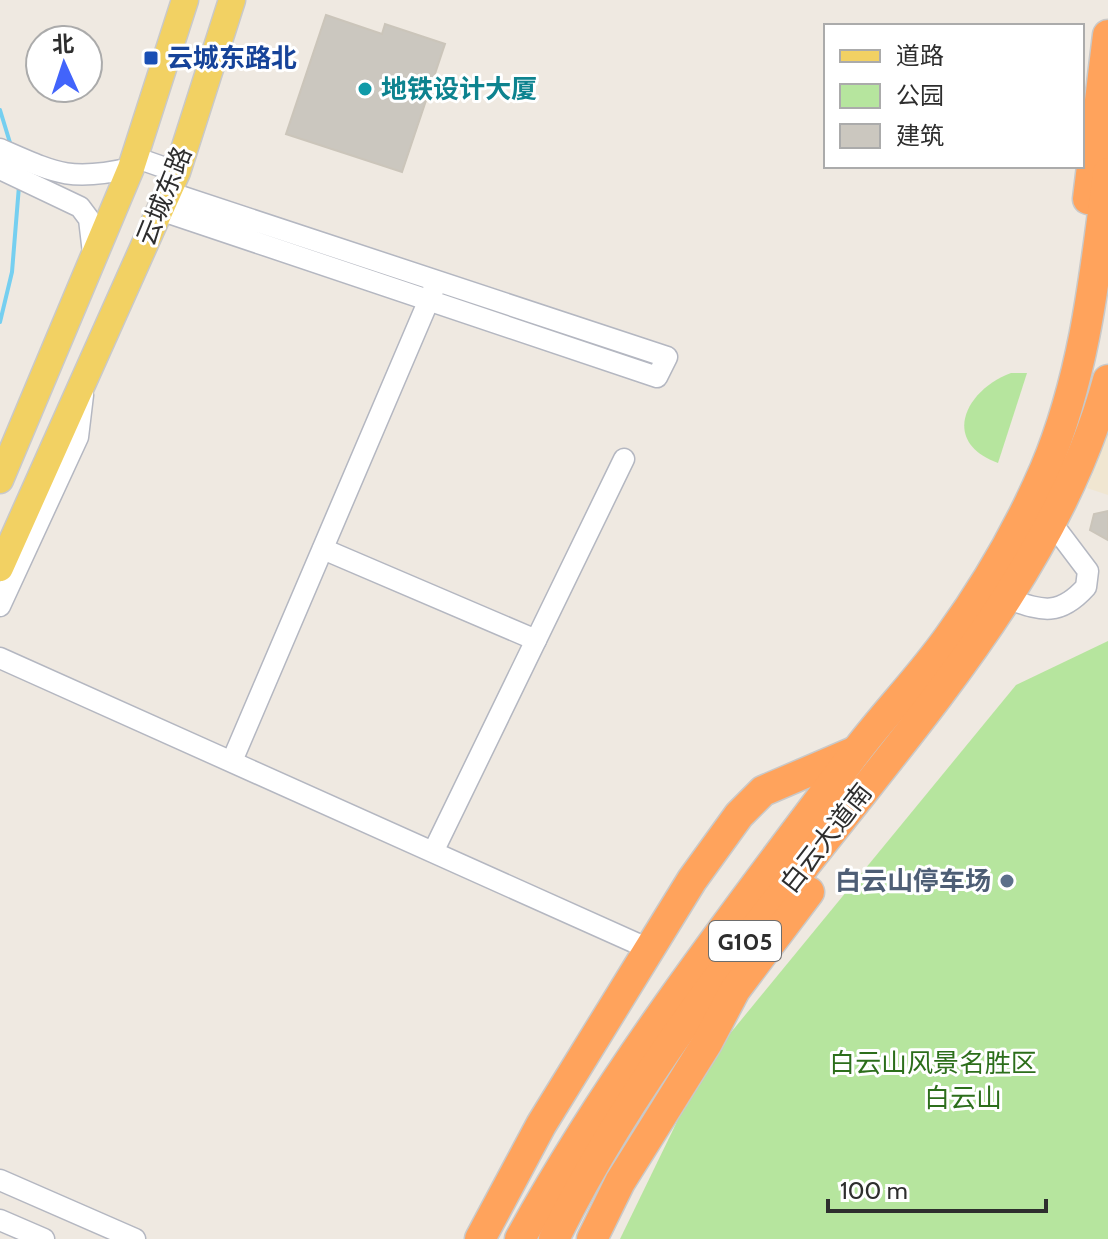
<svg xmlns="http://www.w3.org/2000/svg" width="1108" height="1239" font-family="Cabin,'Noto Sans SC',sans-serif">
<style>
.education{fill:#f0e6d1}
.green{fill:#b6e59e}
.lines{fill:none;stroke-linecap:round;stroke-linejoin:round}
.stream{stroke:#75cff0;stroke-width:4}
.building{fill:#cbc7bf;stroke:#cbc5ba;stroke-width:2}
.minor-casing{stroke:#b4b7c1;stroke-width:23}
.major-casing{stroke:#c9c9c9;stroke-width:29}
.highway-casing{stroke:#c9c9c9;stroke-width:33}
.minor{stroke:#fff;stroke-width:20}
.major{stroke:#f2d163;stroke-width:26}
.highway{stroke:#ffa35c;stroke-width:30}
.transit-dot{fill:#1a4fb4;stroke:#fff;stroke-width:3}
.culture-dot{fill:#0f9aa8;stroke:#fff;stroke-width:3}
.service-dot{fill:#5c6f8a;stroke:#fff;stroke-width:3}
.labels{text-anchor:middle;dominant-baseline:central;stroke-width:6;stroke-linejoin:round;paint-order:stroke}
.shield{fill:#fff;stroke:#6d6d6d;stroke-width:2}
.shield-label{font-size:24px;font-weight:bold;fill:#2e2e2e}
.transit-label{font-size:26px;font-weight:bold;fill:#164399;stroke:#fff;text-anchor:start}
.culture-label{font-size:26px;font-weight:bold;fill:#0d838f;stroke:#fff;text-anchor:start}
.street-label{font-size:26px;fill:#2e2e2e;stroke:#fff}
.service-label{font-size:26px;font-weight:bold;fill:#4e5e75;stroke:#fff;text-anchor:end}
.park-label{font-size:26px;fill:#2c6e1b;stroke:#fff}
</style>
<rect width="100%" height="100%" fill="#efe9e1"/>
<!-- education -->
<path class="education" d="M1108 434V495L1087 488Z"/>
<!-- green -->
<g class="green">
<path d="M1011 373H1027L998 463C940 442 965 390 1011 373Z"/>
<path d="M1108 641V1239H620L705 1064 1016 685Z"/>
</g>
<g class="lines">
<!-- stream -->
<g class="stream">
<path d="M0 110 11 146"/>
<path d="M0 322 12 272 19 186"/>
</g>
</g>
<!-- building -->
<g class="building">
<path d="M326 15 382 34 385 24 445 44 402 172 286 134Z"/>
<path d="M1108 511V540L1090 530 1094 514Z"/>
</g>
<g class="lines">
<!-- minor casing -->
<g class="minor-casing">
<g id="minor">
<path d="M0 149C55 173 70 182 131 168"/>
<path d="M134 157 177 172"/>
<path d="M0 169 80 207 89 219 93 253"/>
<path d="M160 210 657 377 667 357 168 192"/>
<path d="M323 549 536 640"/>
<path d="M1005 598C1041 610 1058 618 1086 587L1088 571 1051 522"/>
<path d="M0 606 78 437 83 395"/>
<path d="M0 658 649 949"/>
<path d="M232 761 434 288"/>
<path d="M434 850 624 459"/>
<path d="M0 1180 135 1239"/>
<path d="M0 1220 44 1239"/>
</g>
</g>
<!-- major casing -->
<g class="major-casing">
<g id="major">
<path d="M0 480 131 168 185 0"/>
<path d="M0 568 177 172 232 0"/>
</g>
</g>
<!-- highway casing -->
<g class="highway-casing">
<g id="highway">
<path d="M1088 199 1108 35"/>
<path d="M480 1239 541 1125 692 880 739 815 763 791 854 752"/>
<path d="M520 1239C615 1066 737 910 855 753 885 713 920 678 949 637 986 586 1020 527 1045 469 1085 374 1095 275 1108 173"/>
<path d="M554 1239C631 1082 743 943 851 807 954 677 1064 543 1108 380"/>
<path d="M592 1239 620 1182 707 1043 735 990 809 892"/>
</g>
</g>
<!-- minor -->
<use href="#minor" class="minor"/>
<!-- major -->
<use href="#major" class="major"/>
<!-- highway -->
<use href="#highway" class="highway"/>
</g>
<!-- markers -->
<rect class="transit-dot" x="143" y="50" width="16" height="16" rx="4"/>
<circle class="culture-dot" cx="365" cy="89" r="8"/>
<circle class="service-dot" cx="1007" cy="881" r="8"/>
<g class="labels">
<!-- shield labels -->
<rect class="shield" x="709" y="921" width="72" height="40" rx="6"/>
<g class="shield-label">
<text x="745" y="941">G105</text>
</g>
<!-- transit labels -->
<g class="transit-label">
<text x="167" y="58">云城东路北</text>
</g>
<!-- culture labels -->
<g class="culture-label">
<text x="381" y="89">地铁设计大厦</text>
</g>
<!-- street labels -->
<g class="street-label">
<text transform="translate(164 196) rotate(-68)">云城东路</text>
<text transform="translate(826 838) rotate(-52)">白云大道南</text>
</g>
<!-- service labels -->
<g class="service-label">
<text x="991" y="881">白云山停车场</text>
</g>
<!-- park labels -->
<g class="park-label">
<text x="933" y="1063">白云山风景名胜区</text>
<text x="963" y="1098">白云山</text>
</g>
</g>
<!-- legend -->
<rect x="824" y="24" width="260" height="144" fill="#ffffff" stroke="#ababab" stroke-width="2"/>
<rect x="840" y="50" width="40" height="12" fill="#f2d163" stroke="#ababab" stroke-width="2"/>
<text x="896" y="64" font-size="24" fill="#2e2e2e">道路</text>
<rect x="840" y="84" width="40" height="24" fill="#b6e59e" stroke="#ababab" stroke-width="2"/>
<text x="896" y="104" font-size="24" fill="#2e2e2e">公园</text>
<rect x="840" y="124" width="40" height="24" fill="#cbc7bf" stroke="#ababab" stroke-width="2"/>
<text x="896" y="144" font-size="24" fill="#2e2e2e">建筑</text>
<!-- north arrow -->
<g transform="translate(64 64) rotate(357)"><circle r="38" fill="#ffffff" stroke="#ababab" stroke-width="2"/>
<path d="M0-6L14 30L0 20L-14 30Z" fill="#4264fb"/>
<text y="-12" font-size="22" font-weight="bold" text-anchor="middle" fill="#2e2e2e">北</text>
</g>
<!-- scale -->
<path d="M828 1199v12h218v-12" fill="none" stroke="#2e2e2e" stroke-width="4"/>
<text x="840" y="1199" font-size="24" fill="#2e2e2e" stroke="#ffffff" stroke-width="6" paint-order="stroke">100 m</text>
</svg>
